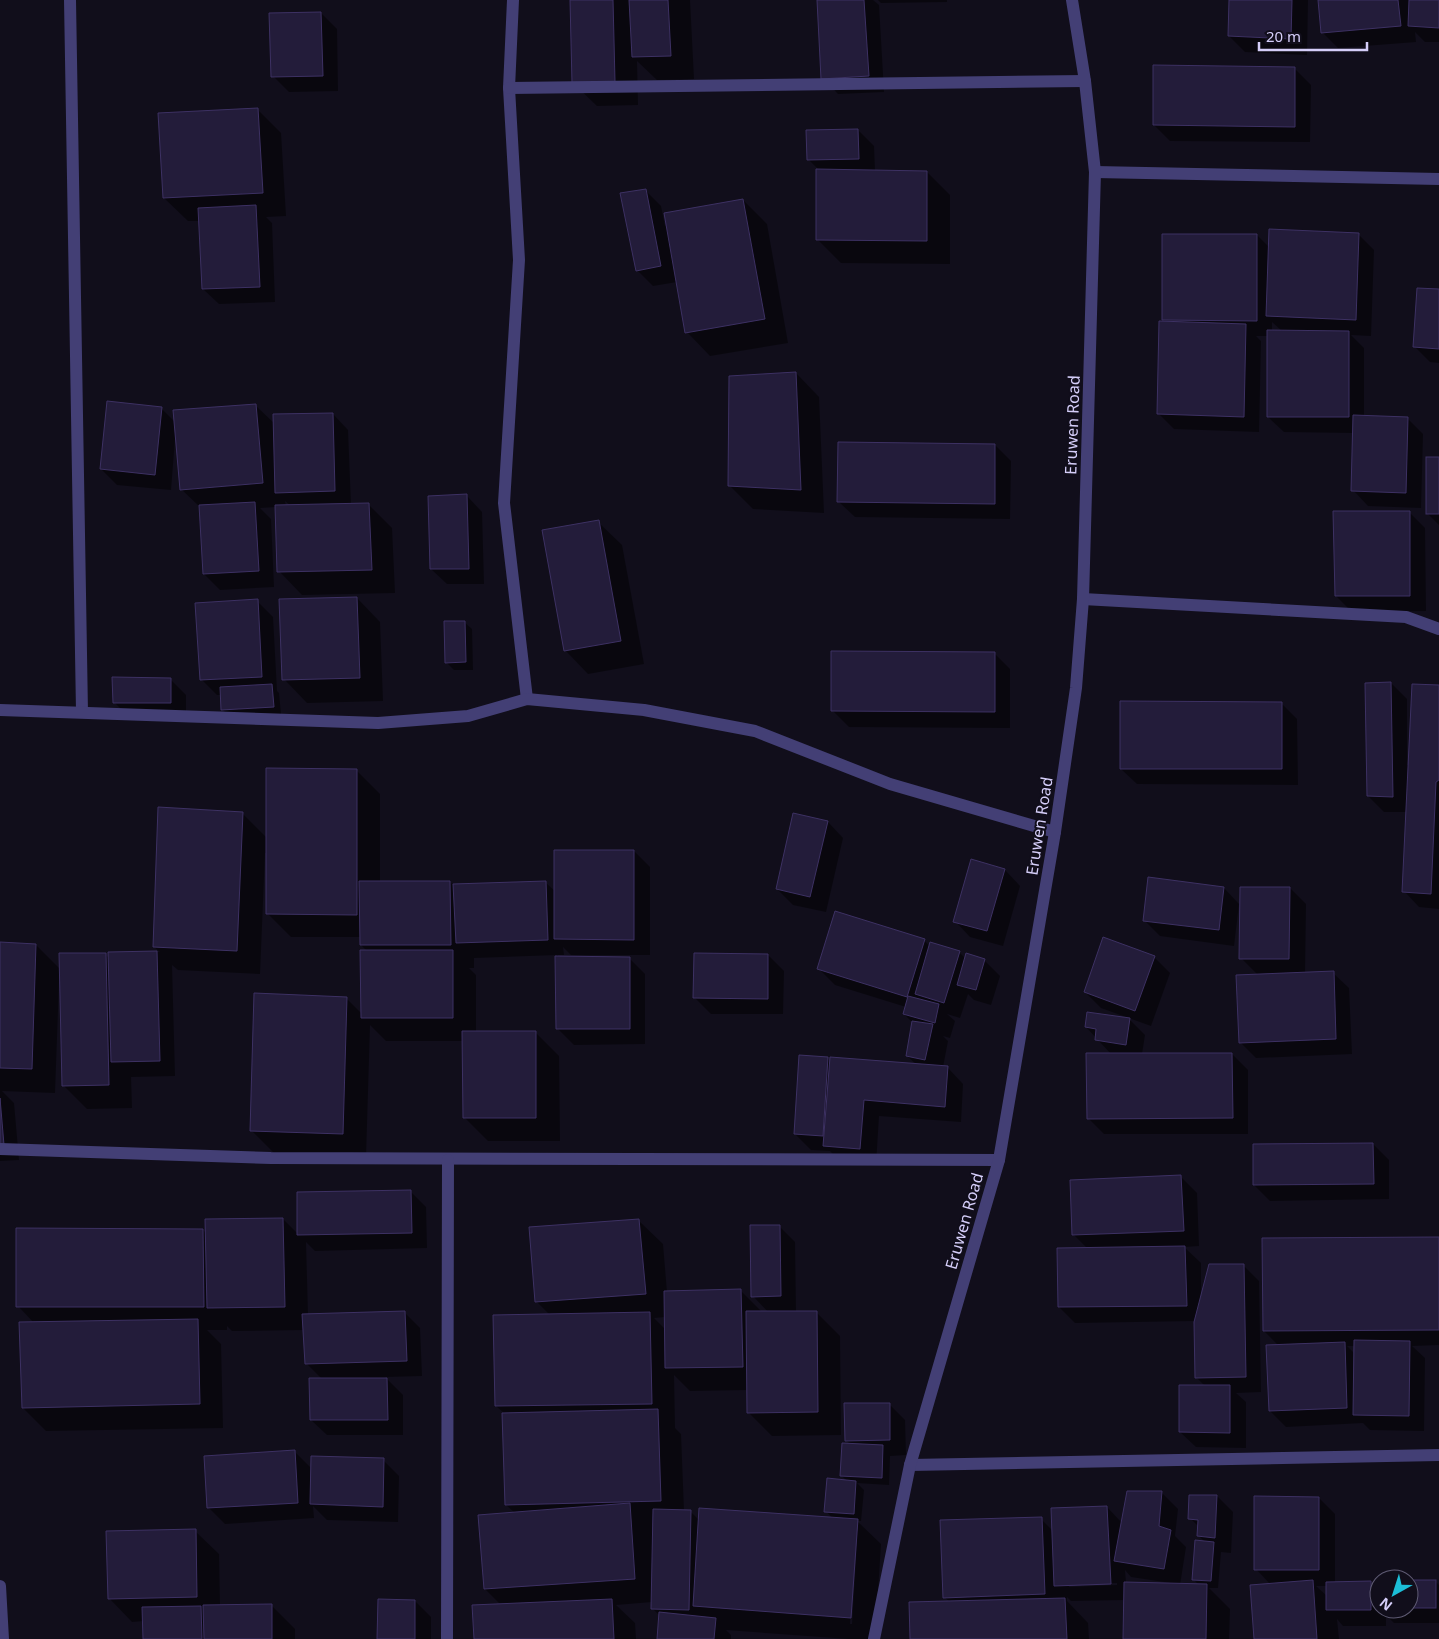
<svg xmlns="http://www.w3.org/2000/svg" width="1439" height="1639" font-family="'Noto Sans',sans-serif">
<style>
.shadow{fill:#0007;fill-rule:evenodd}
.building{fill:#231c3a;stroke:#3d3163}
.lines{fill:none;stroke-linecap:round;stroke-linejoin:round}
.minor{stroke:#433f75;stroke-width:12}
.tertiary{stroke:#433f75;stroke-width:12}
.labels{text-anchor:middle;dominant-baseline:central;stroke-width:4;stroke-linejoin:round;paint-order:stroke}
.street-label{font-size:16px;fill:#d5cef9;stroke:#110e1b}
</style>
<rect width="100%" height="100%" fill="#110e1b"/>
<!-- shadow -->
<g class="shadow">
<path d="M571 0H690L694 79 657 80 637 61 638 105 597 106 573 83Z"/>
<path d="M818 0H873L879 5 884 92 838 94 823 78Z"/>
<path d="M878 0H947V2L881 3Z"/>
<path d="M1230 0H1308L1307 55 1245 52 1229 36Z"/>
<path d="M1319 0H1439V42H1425L1415 32 1416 42 1338 48 1322 32Z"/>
<path d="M321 13 337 29 338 91 289 92 273 76Z"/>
<path d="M1295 69 1311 85 1310 142 1170 141 1154 125Z"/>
<path d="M257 109 281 133 286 216 266 217 272 223 275 302 219 304 203 289 200 221H188L164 198Z"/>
<path d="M858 130 874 146 875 171 927 172 950 195V264L841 263 817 239 820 171 808 159Z"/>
<path d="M645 190 661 206 665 226 743 200 767 224 788 343 710 356 687 332 677 282 653 286 637 270Z"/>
<path d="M1358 234 1374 250 1371 336 1351 335 1364 348V417L1407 418 1423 434 1421 508 1368 506 1353 490 1354 433 1284 432 1268 417V336H1256L1261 341 1259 432 1174 429 1158 413 1167 323 1163 320 1257 235 1269 247ZM1272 322 1282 331H1272Z"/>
<path d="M1439 291V363L1430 362 1414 346Z"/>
<path d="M796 373 819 397 824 513 753 509 729 485Z"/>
<path d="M255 405 275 424 333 414 348 430 351 505H369L392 528 395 593 302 595 279 571 276 507 260 508 271 519 274 587 220 590 204 574 201 508 181 489 177 439H175L171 490 117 485 101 469 161 408 175 422ZM285 501 291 506H286Z"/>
<path d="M995 445 1011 461 1010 519 855 517 839 502Z"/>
<path d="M1439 458V525L1427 513Z"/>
<path d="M467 496 482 512 484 584H447L431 569Z"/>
<path d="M1409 512 1425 528 1426 611 1352 612 1336 596Z"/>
<path d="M598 522 622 545 644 664 588 674 565 650Z"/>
<path d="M357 598 380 622 383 701 307 703 284 679Z"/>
<path d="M257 601 273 617 277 691 279 693 281 714 230 717 222 709 221 695H217L201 679Z"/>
<path d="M464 622 472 629 473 670H454L446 662Z"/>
<path d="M994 653 1010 669V728L849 727 833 711Z"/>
<path d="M170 679 186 695V718H130L114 702Z"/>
<path d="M1391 683 1407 699V765H1410L1439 686V909L1419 907 1404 891 1407 812H1384L1368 796Z"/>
<path d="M1281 703 1297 719 1298 785 1137 784 1121 769Z"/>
<path d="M356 770 380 794V882H450L454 886 546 883 556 892 634 851 650 867V955H571L563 947 564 955H558V958H629L645 974V1044L574 1045 558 1029 557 955 474 958V968H469L476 975V1032H535L559 1056 560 1141H488L464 1117V1041H386L370 1025 366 1157 275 1154 251 1130 346 998 362 1014 367 951 361 945V937H291L267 913V853H265L260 974 178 970 172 965 175 1076 131 1077 132 1108 87 1109 63 1085 61 982H59L55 1093 2 1091 14 1103 19 1160 0 1161V944L36 945 61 970 105 954 109 958V953L160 952 154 947 242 813 267 838Z"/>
<path d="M828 822 843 838 826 912 793 905 777 889Z"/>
<path d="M1005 870 1020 886 1003 946 970 937 955 921Z"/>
<path d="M1224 888 1239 904 1234 946 1160 936 1144 920Z"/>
<path d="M1290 888 1306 904 1305 974 1333 973 1349 988 1352 1054 1256 1058 1240 1042 1258 975 1241 958Z"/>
<path d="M924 940 930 947 959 952 966 959 984 960 1000 976 991 1005 974 1000 968 994 960 1018 947 1014 955 1021 950 1038 943 1036 948 1041 943 1067 948 1068 963 1084 961 1122 879 1116 876 1164 840 1161 830 1151 811 1150 795 1134 828 1059 831 1062 917 1065 907 1056 913 1023 904 1014 906 1007 835 985 819 969Z"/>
<path d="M768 955 784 971 783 1014H711L695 998Z"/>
<path d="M1154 957 1170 973 1151 1026 1101 1008 1085 992Z"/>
<path d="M1129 1019 1145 1035 1142 1054H1232L1248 1070V1134H1104L1088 1118 1111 1054 1086 1027Z"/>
<path d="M1373 1144 1389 1160V1199L1270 1201 1254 1185Z"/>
<path d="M1181 1177 1197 1193 1199 1246 1184 1247 1201 1263V1295L1243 1265 1259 1281 1261 1392 1236 1393 1246 1402V1448L1196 1447 1180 1432 1205 1386 1196 1377 1195 1321 1075 1323 1059 1307 1088 1249 1073 1234Z"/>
<path d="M410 1191 426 1207 427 1248 315 1251 306 1242 308 1315 404 1312 420 1328 422 1376 385 1377 403 1395V1435H327L311 1420 322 1379 306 1363 304 1330 232 1331 227 1326V1330H207L221 1344 223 1428 46 1431 23 1408 34 1323 18 1306 203 1230 207 1234 283 1219 299 1235Z"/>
<path d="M639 1221 663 1244 667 1292 741 1291 762 1312H768L753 1296 779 1226 795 1242 796 1312H816L840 1336 841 1435 772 1436 748 1412V1390L690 1391 674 1375 675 1428 681 1434 684 1511H690L700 1521 833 1519 826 1511 847 1481 841 1475 851 1445 846 1440 889 1404 905 1420 906 1455 890 1456 889 1485 857 1483 864 1490 861 1521H857L881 1544 875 1639H849L726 1630 731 1635V1639H658L660 1616 652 1608V1602L616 1605 635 1623 636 1639H475L501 1605 485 1589 515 1513 506 1505 505 1414 496 1406 550 1315 537 1302ZM665 1317 666 1330 654 1318ZM855 1541H857L852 1624H850Z"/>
<path d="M1439 1238V1345L1412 1346 1425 1358 1424 1431 1370 1430 1363 1423 1286 1427 1270 1411 1279 1346 1264 1331ZM1347 1346H1355V1354Z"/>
<path d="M295 1452 312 1469 383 1460 399 1476 398 1522 327 1520 313 1506 314 1518 225 1524 209 1508Z"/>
<path d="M1162 1493 1178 1509 1175 1536 1186 1547 1180 1585H1199L1194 1580 1205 1542 1198 1535 1199 1527 1190 1518 1217 1496 1233 1512 1231 1553 1221 1552 1218 1588H1209L1230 1609 1229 1639H1125V1600L1071 1601 1067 1597V1601L1088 1623 1089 1639H912L950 1602 944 1597 1041 1519 1053 1531 1107 1507 1122 1523ZM1125 1570 1131 1577 1171 1583V1584L1126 1583ZM1117 1583V1585L1069 1587V1584Z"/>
<path d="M1319 1498 1335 1514V1583H1370L1378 1590 1379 1581V1609H1409V1581H1435L1439 1585V1623H1394L1386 1615V1626H1343L1337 1619 1339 1639H1255L1271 1585 1256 1569ZM1316 1586H1327V1596Z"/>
<path d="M195 1531 219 1554 220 1606 271 1605 295 1629V1639H145L144 1621 132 1622 109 1598Z"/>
<path d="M415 1601 431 1617V1639H379Z"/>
</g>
<!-- building -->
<g class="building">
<path d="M570 0H613L615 82 572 83Z"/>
<path d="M629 0H668L671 56 632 57Z"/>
<path d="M817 0H864L869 76 821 79Z"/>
<path d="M1229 0H1292L1291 39 1228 36Z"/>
<path d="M1318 0H1398L1401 26 1321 33Z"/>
<path d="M1409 0H1439V28L1408 26Z"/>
<path d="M321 12 323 76 271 77 269 13Z"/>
<path d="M1153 65 1295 67V127L1153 125Z"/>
<path d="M258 108 263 193 163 198 158 113Z"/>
<path d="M858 129 859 159 807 160 806 130Z"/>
<path d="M816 169 927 171V241L816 240Z"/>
<path d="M646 189 661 266 636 271 620 193Z"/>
<path d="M743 199 765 319 685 333 664 213Z"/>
<path d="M256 205 260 287 202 289 198 208Z"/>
<path d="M1269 229 1359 233 1356 320 1266 316Z"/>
<path d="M1162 234H1257V321L1162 320Z"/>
<path d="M1417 288 1439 289V349L1413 347Z"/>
<path d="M1159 321 1246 324 1244 417 1157 414Z"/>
<path d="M1267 330 1349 331V417H1267Z"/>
<path d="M796 372 801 490 728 486 729 376Z"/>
<path d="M107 401 162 407 155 475 100 469Z"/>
<path d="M256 404 263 483 180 490 173 410Z"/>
<path d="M333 413 335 491 275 493 273 414Z"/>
<path d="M1353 415 1408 417 1406 493 1351 491Z"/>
<path d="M838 442 995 444V504L837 502Z"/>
<rect x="1426" y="457" width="13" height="57"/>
<path d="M467 494 469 569H430L428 496Z"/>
<path d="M255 502 259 571 203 574 199 505Z"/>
<path d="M369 503 372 570 277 572 275 505Z"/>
<path d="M1333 511H1410V596H1335Z"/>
<path d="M599 520 621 641 564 651 542 530Z"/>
<path d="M357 597 360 678 282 680 279 599Z"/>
<path d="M258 599 262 677 200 680 195 603Z"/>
<path d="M444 621H465L466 662 445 663Z"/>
<path d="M831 651 995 652V712L831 711Z"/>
<path d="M112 677 171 678V703H113Z"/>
<path d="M1391 682 1393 797 1367 796 1365 683Z"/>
<path d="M272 684 274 707 221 710 220 687Z"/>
<path d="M1412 684 1439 685V780L1436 782 1431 894 1402 892Z"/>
<path d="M1120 701 1282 702V769H1120Z"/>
<path d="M266 768 357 769V915L266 914Z"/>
<path d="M158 807 243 812 237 951 153 947Z"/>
<path d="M793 813 828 821 810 897 776 889Z"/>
<path d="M554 850H634V940L554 939Z"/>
<path d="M971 859 1005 869 987 931 953 922Z"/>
<path d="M1148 877 1224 887 1219 930 1143 921Z"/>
<path d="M359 881H450L451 945H360Z"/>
<path d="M546 881 548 940 456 943 453 884Z"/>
<path d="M1240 887H1290L1289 959H1239Z"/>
<path d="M835 911 925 939 907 997 817 969Z"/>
<path d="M1103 937 1155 956 1135 1011 1084 992Z"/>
<path d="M0 942 36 944 32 1069 0 1068Z"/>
<path d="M930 942 960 951 944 1003 915 994Z"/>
<path d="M360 950H453V1018H361Z"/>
<path d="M157 951 160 1061 111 1062 108 952Z"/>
<path d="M59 953H106L109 1085 62 1086Z"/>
<path d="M694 953 768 954V999L693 998Z"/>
<path d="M966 953 985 959 976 990 957 985Z"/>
<path d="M555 956 630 957V1029H556Z"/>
<path d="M1334 971 1336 1039 1239 1043 1236 975Z"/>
<path d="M254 993 347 997 343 1134 250 1131Z"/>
<path d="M908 996 939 1004 935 1023 903 1014Z"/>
<path d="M1087 1012 1130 1018 1126 1045 1095 1040 1096 1029 1085 1027Z"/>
<path d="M912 1021 933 1024 925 1060 906 1056Z"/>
<path d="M462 1031H536V1118H463Z"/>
<path d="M1086 1053H1232L1233 1118 1087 1119Z"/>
<path d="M799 1055 828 1057 823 1136 794 1134Z"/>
<path d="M830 1057 948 1066 945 1107 864 1100 860 1149 823 1146Z"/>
<path d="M0 1098 4 1145H0Z"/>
<path d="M1373 1143 1374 1184 1253 1185V1144Z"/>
<path d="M1181 1175 1184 1231 1072 1235 1070 1180Z"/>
<path d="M411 1190 412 1233 297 1235V1192Z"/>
<path d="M283 1218 285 1307 207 1308 205 1219Z"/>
<path d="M639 1219 646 1294 535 1302 529 1227Z"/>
<path d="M750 1225H780L781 1296 751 1297Z"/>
<path d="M16 1228 203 1229 204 1307H16Z"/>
<path d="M1439 1237V1330L1263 1331 1262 1238Z"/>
<path d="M1185 1246 1187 1306 1058 1307 1057 1248Z"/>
<path d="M1209 1264H1244L1246 1377 1195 1378 1194 1322Z"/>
<path d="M741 1289 743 1367 665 1368 664 1291Z"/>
<path d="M405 1311 407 1361 305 1364 302 1314Z"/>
<path d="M746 1311H817L818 1412 747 1413Z"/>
<path d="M650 1312 652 1404 495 1406 493 1315Z"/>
<path d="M198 1319 200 1404 22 1408 19 1322Z"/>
<path d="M1354 1340 1410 1341 1409 1416 1353 1415Z"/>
<path d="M1345 1342 1347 1408 1269 1411 1266 1345Z"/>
<path d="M309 1378H387L388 1420H310Z"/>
<path d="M1179 1385H1230V1433L1179 1432Z"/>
<path d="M844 1403H890V1440L845 1441Z"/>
<path d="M658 1409 661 1501 505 1505 502 1413Z"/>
<path d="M842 1443 883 1445 882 1478 840 1476Z"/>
<path d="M295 1450 298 1503 207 1508 204 1456Z"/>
<path d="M311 1456 384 1458 383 1507 310 1504Z"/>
<path d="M827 1478 856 1481 854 1514 824 1512Z"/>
<path d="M1127 1491H1162L1159 1526 1171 1530 1164 1569 1114 1561Z"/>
<path d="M1189 1495H1217L1215 1538 1197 1536 1198 1520 1188 1519Z"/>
<path d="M1254 1496 1319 1497V1570H1254Z"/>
<path d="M630 1503 635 1579 484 1589 478 1515Z"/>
<path d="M1107 1506 1111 1584 1054 1586 1051 1508Z"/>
<path d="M699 1508 858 1519 851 1618 693 1606Z"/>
<path d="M653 1509 691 1510 689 1610 651 1609Z"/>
<path d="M1042 1517 1045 1594 943 1598 940 1520Z"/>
<path d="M196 1529 197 1597 108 1599 106 1531Z"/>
<path d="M1195 1540 1214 1542 1211 1581 1192 1580Z"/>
<path d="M1313 1580 1317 1639H1254L1250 1585Z"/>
<rect x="1377" y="1580" width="2" height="28"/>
<rect x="1409" y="1580" width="27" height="28"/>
<path d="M1371 1581V1610H1326V1582Z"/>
<path d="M1124 1582 1207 1584 1206 1639H1123Z"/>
<path d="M1065 1598 1067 1639H910L909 1602Z"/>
<path d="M378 1599 415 1600V1639H377Z"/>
<path d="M612 1599 614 1639H474L472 1605Z"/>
<path d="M272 1604V1639H204L203 1605Z"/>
<path d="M201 1606 202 1639H143L142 1607Z"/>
<path d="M659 1612 716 1618 714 1639H657Z"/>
</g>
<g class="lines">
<!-- minor -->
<g class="minor">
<path d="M70 0 82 712"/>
<path d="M513 0 509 88 519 260 504 503 527 699"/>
<path d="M509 88 1085 81"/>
<path d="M1095 172 1439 179"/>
<path d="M1083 599 1406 617 1439 629"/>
<path d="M0 710 378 723 468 716 527 699 644 710 755 731 890 784 1055 832"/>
<path d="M0 1149 271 1158 999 1160"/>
<path d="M910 1465 1439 1455"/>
<path d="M0 1586 3 1639"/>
<path d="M447 1639 448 1160"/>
</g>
<!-- tertiary -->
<path class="tertiary" d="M874 1639 910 1465 999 1160 1055 832 1076 688 1083 599 1095 172 1085 81 1072 0"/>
</g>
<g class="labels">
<!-- street labels -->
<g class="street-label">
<text transform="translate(1072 425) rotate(-88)">Eruwen Road</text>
<text transform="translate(1039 826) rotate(-81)">Eruwen Road</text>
<text transform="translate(964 1221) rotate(-74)">Eruwen Road</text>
</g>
</g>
<!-- north arrow -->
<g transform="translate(1394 1594) rotate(219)"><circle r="24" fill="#110e1b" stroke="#5f5b74"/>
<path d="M0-4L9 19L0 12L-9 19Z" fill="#1cbed7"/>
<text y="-8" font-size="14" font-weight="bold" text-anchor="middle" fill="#d5cef9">N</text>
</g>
<!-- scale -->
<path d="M1259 42v8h108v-8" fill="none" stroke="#d5cef9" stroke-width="2.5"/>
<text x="1266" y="42" font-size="15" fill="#d5cef9" stroke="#110e1b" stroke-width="4" paint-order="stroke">20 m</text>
</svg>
